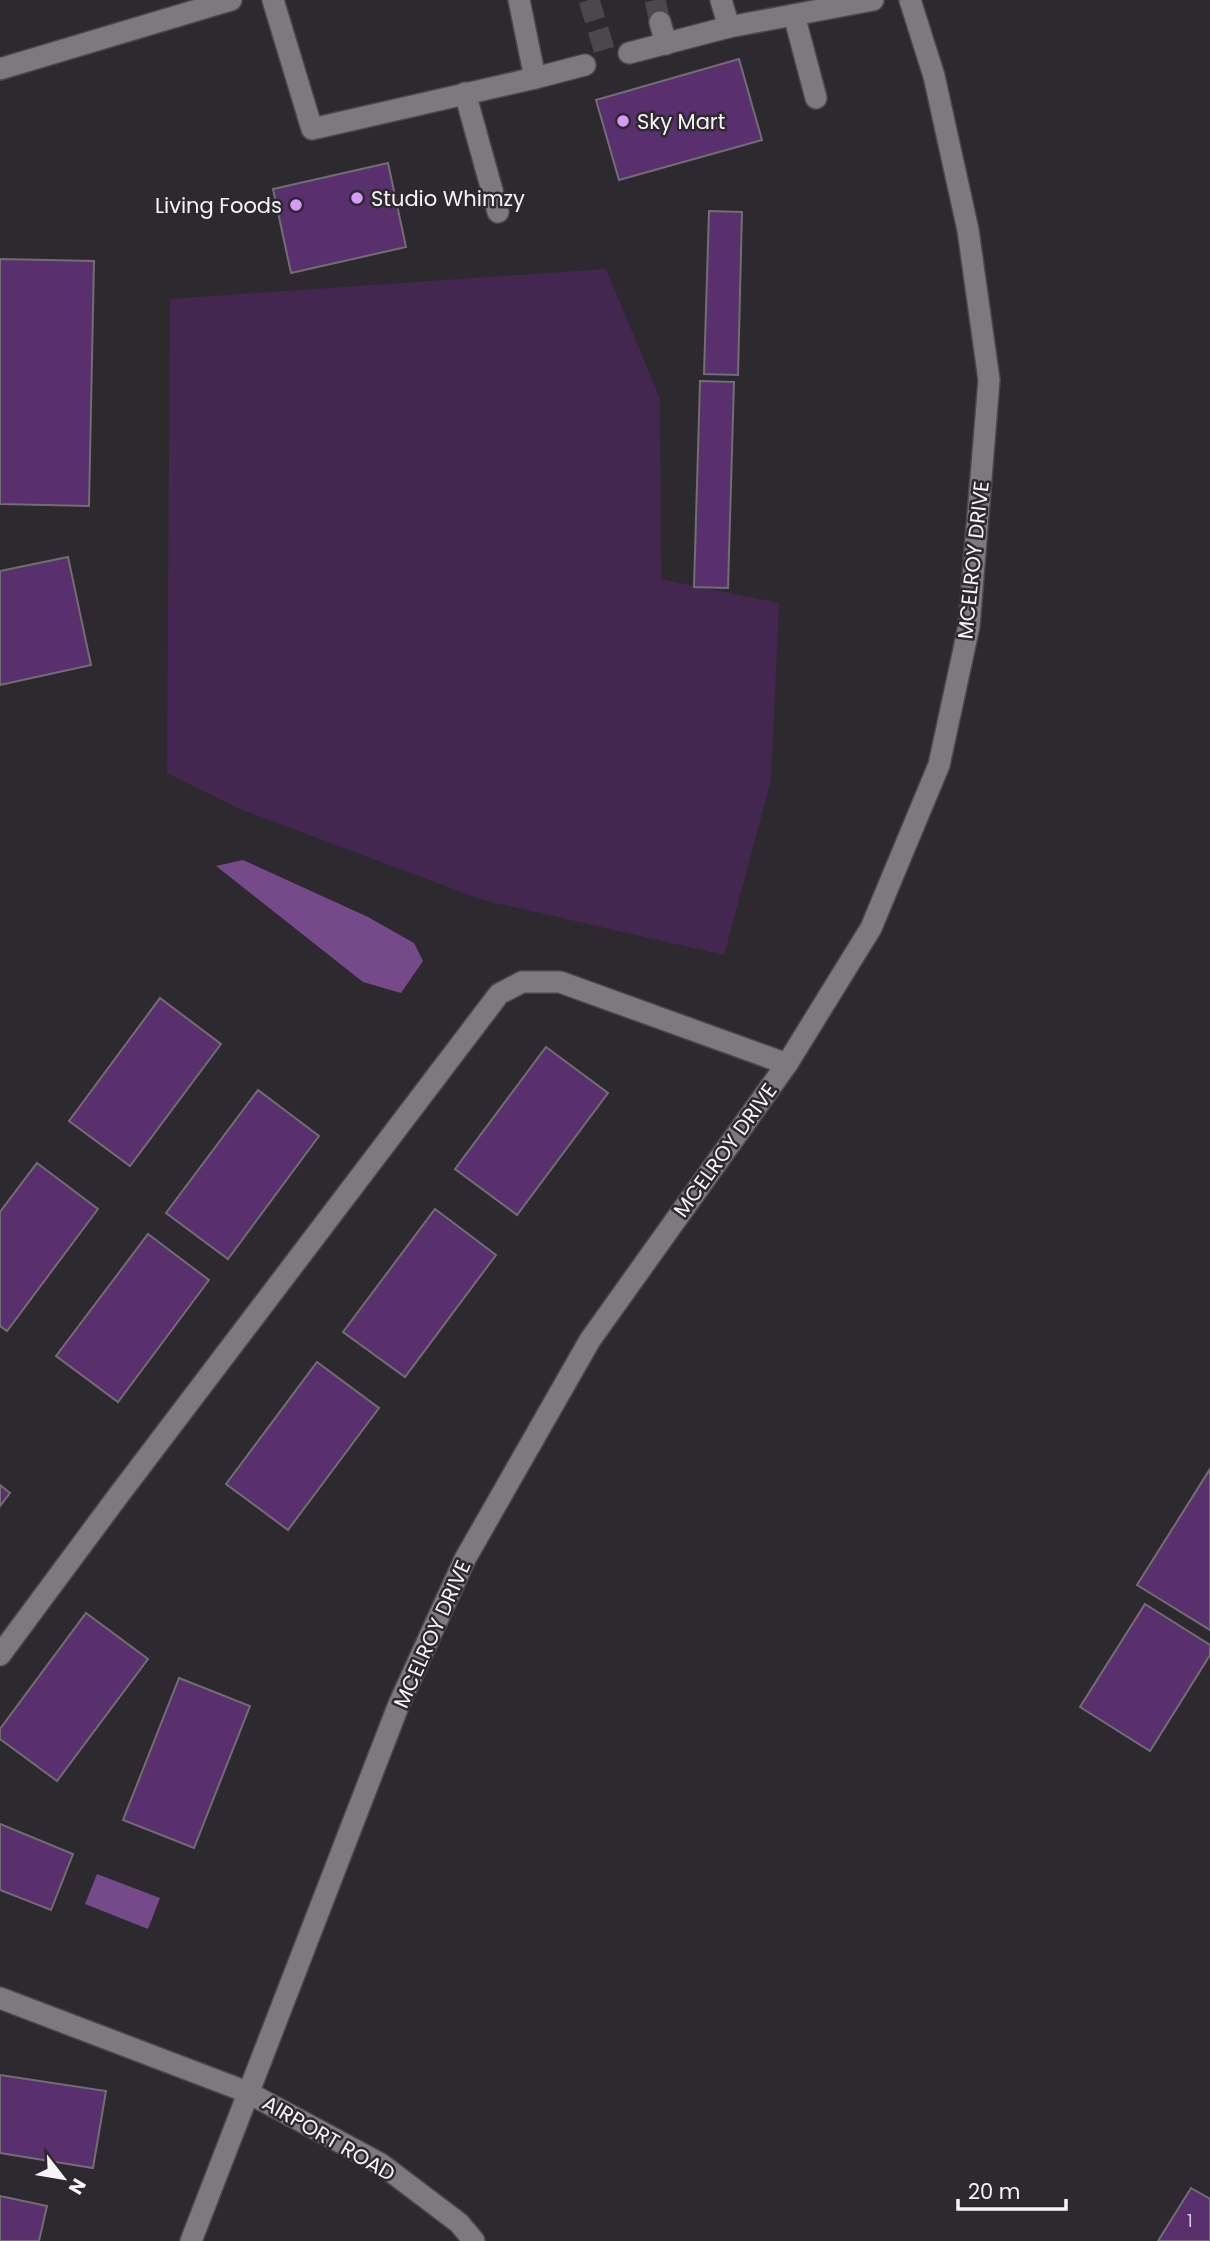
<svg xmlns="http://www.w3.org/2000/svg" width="1210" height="2241" font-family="Poppins,sans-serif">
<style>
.green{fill:#442751}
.water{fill:#764a8a}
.building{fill:#5a2f6d;stroke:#716e73;stroke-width:2}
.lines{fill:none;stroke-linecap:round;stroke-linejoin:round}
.minor-tunnel{stroke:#4a484c;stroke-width:21;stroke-dasharray:21 10;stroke-linecap:butt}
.minor-casing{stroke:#4b484c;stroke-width:24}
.minor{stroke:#7d7a7f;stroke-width:21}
.poi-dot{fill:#d99af7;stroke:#2c2a2e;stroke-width:2.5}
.labels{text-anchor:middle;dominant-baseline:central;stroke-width:5;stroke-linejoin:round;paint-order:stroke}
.number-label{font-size:18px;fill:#cfc3d4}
.poi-label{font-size:21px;fill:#f6f4f7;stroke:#2c2a2e;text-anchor:start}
.street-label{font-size:21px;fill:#f6f4f7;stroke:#2c2a2e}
</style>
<rect width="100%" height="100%" fill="#2c2a2e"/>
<!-- green -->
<path class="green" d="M606 269 660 399 661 579 779 603 771 780 724 955 483 900 240 809 167 773 170 299Z"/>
<!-- water -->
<g class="water">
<path d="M243 860 368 917 414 943 423 961 401 993 363 982 216 866Z"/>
<path d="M97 1874 160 1898 148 1929 85 1904Z"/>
</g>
<!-- building -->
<g class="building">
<path d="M739 59 762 140 619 180 596 100Z"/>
<path d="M388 163 406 247 291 273 273 189Z"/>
<path d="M709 211 742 212 738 375 704 374Z"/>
<path d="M0 259 94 261 89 506 0 504Z"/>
<path d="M700 381 734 382 728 588 694 587Z"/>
<path d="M68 557 91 665 0 685V571Z"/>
<path d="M160 998 221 1044 130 1166 69 1121Z"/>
<path d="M546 1047 608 1093 517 1215 455 1169Z"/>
<path d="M258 1090 319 1136 228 1259 166 1213Z"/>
<path d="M37 1163 98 1209 7 1331 0 1326V1212Z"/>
<path d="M435 1209 496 1255 405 1377 343 1332Z"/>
<path d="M148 1234 209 1280 118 1402 56 1356Z"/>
<path d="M317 1362 379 1408 288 1530 226 1484Z"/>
<path d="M1210 1469V1630L1137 1585Z"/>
<path d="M0 1485 10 1493 0 1506Z"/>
<path d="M1145 1604 1210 1645V1655L1150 1751 1080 1707Z"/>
<path d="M86 1613 148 1659 57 1781 0 1739V1729Z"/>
<path d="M179 1678 250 1706 194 1848 123 1820Z"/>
<path d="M0 1824 73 1854 51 1910 0 1890Z"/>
<path d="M0 2075 106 2091 93 2168 0 2153Z"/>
<path d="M1191 2188 1210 2199V2241H1158Z"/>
<path d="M0 2196 47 2206 39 2241H0Z"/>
</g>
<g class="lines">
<!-- minor-tunnel -->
<g class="minor-tunnel">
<path d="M589 0 607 59"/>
<path d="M655 0 660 22"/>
</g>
<!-- minor casing -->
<g class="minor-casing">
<g id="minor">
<path d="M273 0 312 129 535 78 519 0"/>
<path d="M794 15 816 98"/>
<path d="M660 22 666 44"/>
<path d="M729 27 873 0"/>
<path d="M629 53 729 27 721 0"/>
<path d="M0 69 231 0"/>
<path d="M535 78 585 65"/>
<path d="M465 93 498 212"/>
<path d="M0 1655 118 1496 499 994 522 982H560L787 1064"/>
<path d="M0 1998 247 2092 381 2164 459 2223 474 2241"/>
<path d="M191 2241 399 1704 465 1559 590 1340 787 1064 871 928 939 765 969 626 989 380 968 230 934 76 910 0"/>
</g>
</g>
<!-- minor -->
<use href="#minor" class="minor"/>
</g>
<!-- markers -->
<g class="poi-dot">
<circle cx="623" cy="121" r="7"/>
<circle cx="357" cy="198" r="7"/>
<circle cx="296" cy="205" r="7"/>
</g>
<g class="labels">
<!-- number labels -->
<g class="number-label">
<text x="1190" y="2220">1</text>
</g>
<!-- poi labels -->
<g class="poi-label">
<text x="637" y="121">Sky Mart</text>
<text x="371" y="198">Studio Whimzy</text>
<text x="282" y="205" text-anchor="end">Living Foods</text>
</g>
<!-- street labels -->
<g class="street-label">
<text transform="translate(973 560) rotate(-84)">MCELROY DRIVE</text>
<text transform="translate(725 1150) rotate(-54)">MCELROY DRIVE</text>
<text transform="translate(432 1634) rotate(-66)">MCELROY DRIVE</text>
<text transform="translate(329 2138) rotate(30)">AIRPORT ROAD</text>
</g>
</g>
<!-- north arrow -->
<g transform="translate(63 2178) rotate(121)" stroke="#2c2a2e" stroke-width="5" paint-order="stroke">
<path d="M0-5L12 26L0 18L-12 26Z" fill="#f6f4f7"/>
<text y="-10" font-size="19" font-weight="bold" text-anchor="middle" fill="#f6f4f7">N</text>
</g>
<!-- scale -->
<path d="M958 2199v10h108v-10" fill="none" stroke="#f6f4f7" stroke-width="3.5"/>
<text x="968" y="2199" font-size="21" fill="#f6f4f7" stroke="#2c2a2e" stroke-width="5" paint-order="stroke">20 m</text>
</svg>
